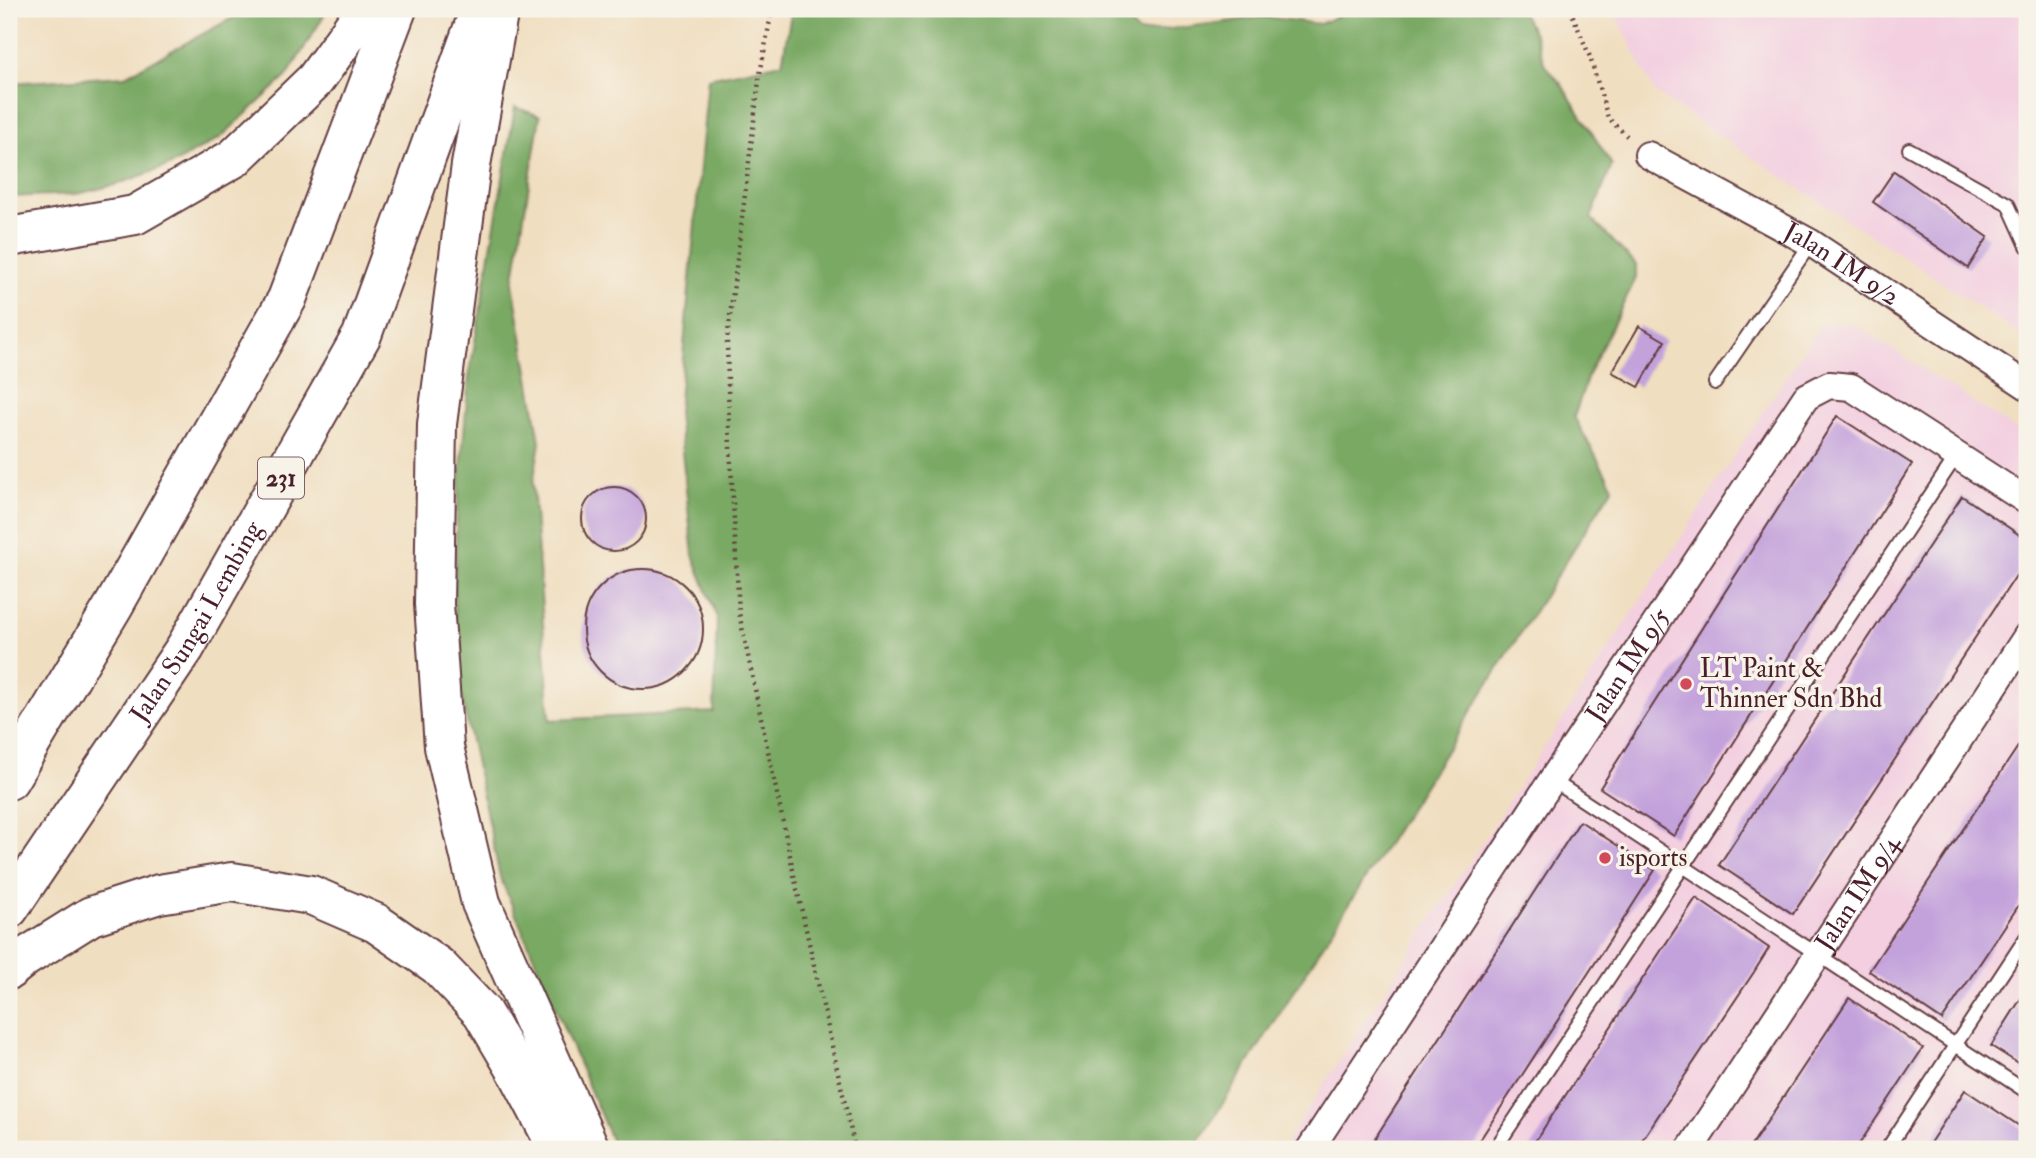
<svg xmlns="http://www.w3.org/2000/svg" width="2036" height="1158" font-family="'IM FELL Double Pica',serif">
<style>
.built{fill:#f3cfe0}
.forest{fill:#79a963;stroke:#626447;stroke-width:2}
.building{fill:#c3a1db}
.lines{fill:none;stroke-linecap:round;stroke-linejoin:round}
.service-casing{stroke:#633c41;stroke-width:16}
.minor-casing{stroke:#633c41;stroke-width:30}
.primary-casing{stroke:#633c41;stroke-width:42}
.trunk-casing{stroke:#633c41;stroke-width:42}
.path{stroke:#633c41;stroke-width:4.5;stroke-dasharray:2 5;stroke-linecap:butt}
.service{stroke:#fff;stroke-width:12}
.minor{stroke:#fff;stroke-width:26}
.primary{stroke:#fff;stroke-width:38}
.trunk{stroke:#fff;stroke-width:38}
.poi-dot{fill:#d1495b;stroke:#f7f3e8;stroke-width:2.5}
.labels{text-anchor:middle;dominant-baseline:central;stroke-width:7;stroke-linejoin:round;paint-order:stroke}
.shield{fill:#f7f3e8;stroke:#7e5f64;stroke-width:2}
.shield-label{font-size:24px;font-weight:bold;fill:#4a1f2b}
.street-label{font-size:26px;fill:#4a1f2b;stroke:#f7f3e8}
.poi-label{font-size:26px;fill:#4a1f2b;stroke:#f7f3e8;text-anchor:start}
</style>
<rect width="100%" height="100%" fill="#f7f3e8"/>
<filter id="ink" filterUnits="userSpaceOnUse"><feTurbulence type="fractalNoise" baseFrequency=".0143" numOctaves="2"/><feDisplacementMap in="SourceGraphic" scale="14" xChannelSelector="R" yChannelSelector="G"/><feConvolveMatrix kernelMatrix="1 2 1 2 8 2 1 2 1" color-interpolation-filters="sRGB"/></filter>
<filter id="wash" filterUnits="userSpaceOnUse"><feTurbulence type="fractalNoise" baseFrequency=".00686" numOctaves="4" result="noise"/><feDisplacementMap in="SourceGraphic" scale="28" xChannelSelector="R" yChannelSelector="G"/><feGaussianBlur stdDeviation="1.57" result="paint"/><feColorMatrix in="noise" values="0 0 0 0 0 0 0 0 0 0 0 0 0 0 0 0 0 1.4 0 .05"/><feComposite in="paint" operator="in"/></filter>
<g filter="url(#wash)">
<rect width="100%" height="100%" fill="#f0dec0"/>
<!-- built -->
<g class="built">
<path d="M1613 9H2027V339L1655 93Z"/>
<path d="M1854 324 2027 437V1149H1282L1820 325Z"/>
</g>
<!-- forest -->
<g class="forest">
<path d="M249 9H328L287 76 220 138 171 165 115 185 77 194 9 197V83L125 76Z"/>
<path d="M792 9H1115L1139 33 1265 17 1320 24 1353 9H1520L1534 34 1545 65 1562 85 1612 165 1591 218 1636 265V278L1589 373 1574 417 1613 487 1194 1149H615L500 877 459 684 454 604 457 513 469 377 515 107 540 116 513 284 540 442 533 484 550 720 714 712 717 617 693 555 678 413 708 78 782 63Z"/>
</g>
<g id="blocks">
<!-- building -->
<g class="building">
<path d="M1894 171 1988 237 1968 268 1873 202Z"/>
<path d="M1639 326 1665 341 1639 387 1612 372Z"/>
<path d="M1837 416 1912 464 1674 836 1600 788Z"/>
<circle cx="614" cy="519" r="32"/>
<path d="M1962 496 2027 540V559L1793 914 1719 865Z"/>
<circle cx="643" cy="629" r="60"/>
<path d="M2027 733V893L1942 1020 1869 971Z"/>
<path d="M1580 821 1655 870 1623 920 1474 1149H1368Z"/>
<path d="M1696 898 1769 948 1754 972 1636 1149H1530Z"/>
<path d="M2027 989V1069L1991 1046Z"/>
<path d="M1849 998 1923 1048 1907 1072 1856 1149H1749Z"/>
<path d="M1965 1090 2027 1131V1149H1926Z"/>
</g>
</g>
</g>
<g filter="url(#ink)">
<use href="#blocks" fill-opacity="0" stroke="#633c41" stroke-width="2"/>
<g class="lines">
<!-- service casing -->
<g class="service-casing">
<g id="service">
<path d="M1909 149 2008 204 2027 246"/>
<path d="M1715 383 1811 243"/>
<path d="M1552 780 2027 1092"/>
<path d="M1495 1149 1957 455"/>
<path d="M1887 1149 2027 936"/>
</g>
</g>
<!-- minor casing -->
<g class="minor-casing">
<g id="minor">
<path id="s1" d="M1648 155 1811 243 2027 386"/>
<path id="s2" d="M1310 1149 1552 780 1806 397 1829 385 1851 387 2027 501"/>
<path id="s3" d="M1690 1149 2027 636"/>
</g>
</g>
<!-- primary casing -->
<g class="primary-casing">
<g id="primary">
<path d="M9 780 114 605 287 299 397 9"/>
<path id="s4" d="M9 909 185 648 362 335 480 9"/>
</g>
</g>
<!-- trunk casing -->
<g class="trunk-casing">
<g id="trunk">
<path d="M499 9 471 165 437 424 434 604 444 747 481 903 590 1149"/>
<path d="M9 237 135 215 234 158 315 80 366 9"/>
<path d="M9 970 24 958 91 916 159 894 232 882 311 895 376 923 438 966 482 1012 518 1073 558 1149"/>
</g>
</g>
<!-- path -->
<g class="path">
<path d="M772 9 759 80 727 341 729 427 739 613 797 889 855 1149"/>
<path d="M1570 9 1590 57 1608 118 1627 136"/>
</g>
<!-- service -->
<use href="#service" class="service"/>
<!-- minor -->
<use href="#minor" class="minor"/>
<!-- primary -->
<use href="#primary" class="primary"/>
<!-- trunk -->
<use href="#trunk" class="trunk"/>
</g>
</g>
<!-- markers -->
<g class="poi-dot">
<circle cx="1686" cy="684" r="7"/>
<circle cx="1605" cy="858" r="7"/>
</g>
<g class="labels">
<!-- shield labels -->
<rect class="shield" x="258" y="457.5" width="46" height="41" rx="5"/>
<g class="shield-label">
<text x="281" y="478">231</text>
</g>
<!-- street labels -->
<g class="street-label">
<text stroke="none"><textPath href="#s1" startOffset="222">Jalan IM 9/2</textPath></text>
<text stroke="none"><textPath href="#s4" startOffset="343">Jalan Sungai Lembing</textPath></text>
<text stroke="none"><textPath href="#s2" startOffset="579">Jalan IM 9/5</textPath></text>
<text stroke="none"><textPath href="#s3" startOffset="306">Jalan IM 9/4</textPath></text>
</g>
<!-- poi labels -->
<g class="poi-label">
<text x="1700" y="669">LT Paint &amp;<tspan x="1700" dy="30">Thinner Sdn Bhd</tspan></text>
<text x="1619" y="858">isports</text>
</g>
</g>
<!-- margin -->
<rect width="2036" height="1158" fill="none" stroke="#f7f3e8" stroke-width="35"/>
</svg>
